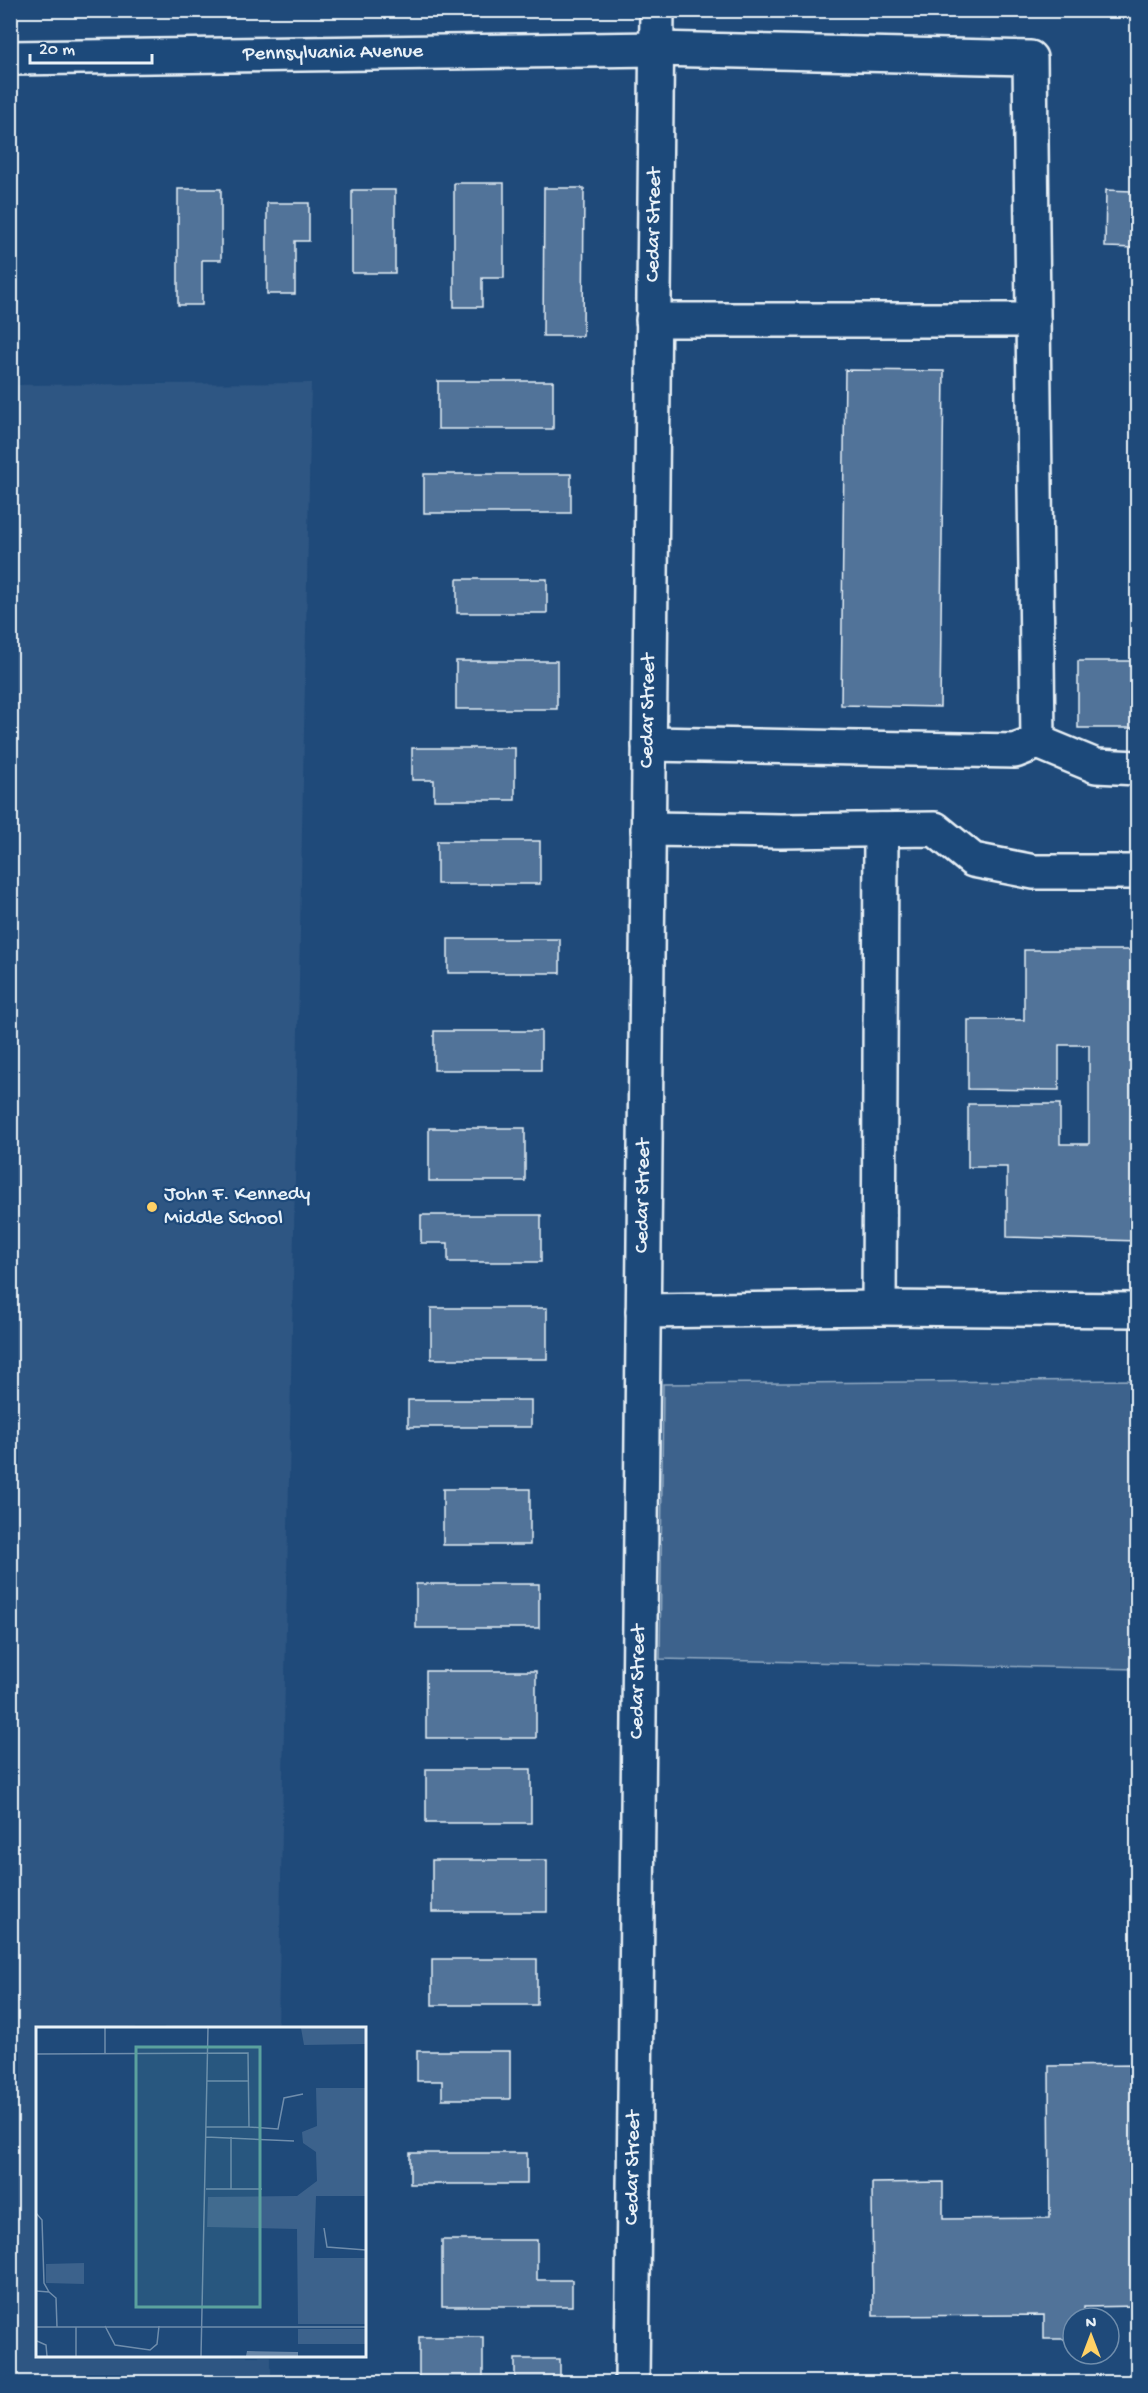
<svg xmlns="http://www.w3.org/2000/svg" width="1148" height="2393" font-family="'Gochi Hand',sans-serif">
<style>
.built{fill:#2e5683}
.green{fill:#3c628c;stroke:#92aac2;stroke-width:1.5}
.building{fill:#517399;stroke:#e8f1f8;stroke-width:1.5}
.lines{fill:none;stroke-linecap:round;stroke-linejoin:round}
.minor-casing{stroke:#e8f1f8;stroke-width:38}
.minor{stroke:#1f4a7a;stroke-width:33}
.poi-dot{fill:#ffd166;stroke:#1f4a7a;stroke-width:2}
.labels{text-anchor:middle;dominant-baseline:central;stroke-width:4.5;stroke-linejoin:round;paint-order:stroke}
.street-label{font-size:21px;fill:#e8f1f8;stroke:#1f4a7a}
.poi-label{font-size:21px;fill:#e8f1f8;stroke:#1f4a7a;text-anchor:start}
.inset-road{fill:none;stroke:#6f8dac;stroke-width:1.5}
.view{fill:#5ba19e;fill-opacity:0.15;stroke:#5ba19e;stroke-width:3}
.inset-edge{fill:none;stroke:#e8f1f8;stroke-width:3}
</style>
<rect width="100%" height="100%" fill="#1f4a7a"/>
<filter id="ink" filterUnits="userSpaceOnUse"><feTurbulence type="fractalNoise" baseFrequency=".0167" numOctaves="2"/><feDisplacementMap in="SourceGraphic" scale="12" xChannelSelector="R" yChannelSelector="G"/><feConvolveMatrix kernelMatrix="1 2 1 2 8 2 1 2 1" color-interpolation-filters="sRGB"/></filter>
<g filter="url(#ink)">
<!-- built -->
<path class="built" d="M311 383 278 2028H38V2356H271V2382H11V385Z"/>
<!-- green -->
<path class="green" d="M1137 1380V1669L660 1659 663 1384Z"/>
<!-- building -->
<g class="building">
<path d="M1134 89H1138V248L1105 247 1106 190 1132 191Z"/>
<path d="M454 183H504V278H482V307H454Z"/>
<path d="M544 188H584L583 336H543Z"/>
<path d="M178 189H221V260H202V305H178Z"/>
<rect x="352" y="190" width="43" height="83"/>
<path d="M267 203H309V241H295V294H267Z"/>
<path d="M845 370 944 371 940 707 841 705Z"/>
<rect x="438" y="381" width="115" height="48"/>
<rect x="424" y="474" width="147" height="39"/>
<rect x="457" y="579" width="90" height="34"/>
<rect x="456" y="661" width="101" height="48"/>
<rect x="1078" y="661" width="60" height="67"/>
<path d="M412 748H515V800H434V780H412Z"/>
<rect x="437" y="841" width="103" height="43"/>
<rect x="448" y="939" width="112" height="34"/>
<path d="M1024 950H1138V1241L1007 1237V1167H968V1104H1060V1144H1089V1045H1059V1090L968 1089V1020H1024Z"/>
<rect x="434" y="1031" width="107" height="39"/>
<rect x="429" y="1128" width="96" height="53"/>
<path d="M421 1215H541V1262H448V1243H421Z"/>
<rect x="431" y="1308" width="116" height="51"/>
<rect x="408" y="1400" width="123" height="27"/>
<rect x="443" y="1489" width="87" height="56"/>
<rect x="416" y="1584" width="123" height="44"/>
<rect x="426" y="1671" width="110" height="67"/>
<rect x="426" y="1769" width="105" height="54"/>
<rect x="432" y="1860" width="115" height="52"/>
<rect x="432" y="1959" width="105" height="46"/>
<path d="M417 2051H510V2099H442V2081H417Z"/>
<path d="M1138 2065V2306L1084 2307V2318H1073V2339H1044V2315L873 2316 872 2183 943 2182V2219L1050 2218 1049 2066Z"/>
<rect x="410" y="2153" width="117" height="31"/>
<path d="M442 2240H537V2280H572V2306H442Z"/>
<rect x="419" y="2337" width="64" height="45"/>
<rect x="515" y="2359" width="45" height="23"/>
</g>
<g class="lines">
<!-- minor casing -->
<g class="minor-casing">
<g id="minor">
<path d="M10 58 656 49 1030 58 1038 742 1015 751 649 744"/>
<path d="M653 320H1033"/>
<path d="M1038 742 1096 766 1138 768"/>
<path d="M648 829 780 831 935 829 973 860 1034 872H1138"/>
<path d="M879 1308 881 830"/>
<path d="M643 1311 879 1308 1138 1310"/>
<path d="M632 2382 657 10"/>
</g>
</g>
<!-- minor -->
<use href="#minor" class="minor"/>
</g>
</g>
<!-- markers -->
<circle class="poi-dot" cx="152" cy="1207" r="6"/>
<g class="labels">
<!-- street labels -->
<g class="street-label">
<text transform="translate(333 54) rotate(-1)">Pennsylvania Avenue</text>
<text transform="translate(655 225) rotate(-89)">Cedar Street</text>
<text transform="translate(649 711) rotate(-89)">Cedar Street</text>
<text transform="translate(644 1196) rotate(-89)">Cedar Street</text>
<text transform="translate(639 1682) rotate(-89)">Cedar Street</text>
<text transform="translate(634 2168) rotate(-89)">Cedar Street</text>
</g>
<!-- poi labels -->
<g class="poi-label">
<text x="164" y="1195">John F. Kennedy<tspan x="164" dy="24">Middle School</tspan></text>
</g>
</g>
<!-- overview -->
<g transform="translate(36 2027)">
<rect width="330" height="330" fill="#1f4a7a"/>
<path d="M265 1H330V17L268 18ZM280 61H330V169H280L278 231H330V297H262L261 202 171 200 172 170 261 169 281 154 280 125 267 116 266 105 281 99ZM48 236V257L10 256V237ZM262 302H330V317H262Z" fill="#3c628c"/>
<path d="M211 324 262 325V329H210Z" fill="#6685a7"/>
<path class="inset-road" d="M69 26V1M0 27 212 26 213 100H170M171 54H212M213 100 242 102 248 71 267 67M170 110 258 114M170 162H226M195 162V110M0 186 6 193 8 256 13 265M288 201 291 220 330 223M0 264 13 265 20 271 21 300M69 299 79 318 114 323 121 317 123 299M0 300H330M1 314 10 318 11 329M40 329V300M165 329 172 1"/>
<path class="view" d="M100 20H224V280H100Z"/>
<rect width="330" height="330" class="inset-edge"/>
</g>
<!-- margin -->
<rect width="1148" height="2393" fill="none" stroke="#1f4a7a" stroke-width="36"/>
<rect x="18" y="18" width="1112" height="2357" fill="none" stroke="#e8f1f8" stroke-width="2" filter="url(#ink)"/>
<!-- north arrow -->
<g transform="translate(1091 2336)"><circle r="28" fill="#1f4a7a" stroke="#6f8dac" stroke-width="1.5"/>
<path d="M0-4.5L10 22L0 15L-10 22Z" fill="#ffd166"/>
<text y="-9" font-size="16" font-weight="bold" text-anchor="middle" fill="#e8f1f8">N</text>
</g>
<!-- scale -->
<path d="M30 54v9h122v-9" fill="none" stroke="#e8f1f8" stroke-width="3"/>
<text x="39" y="54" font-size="18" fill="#e8f1f8" stroke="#1f4a7a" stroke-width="4.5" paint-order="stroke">20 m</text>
</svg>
